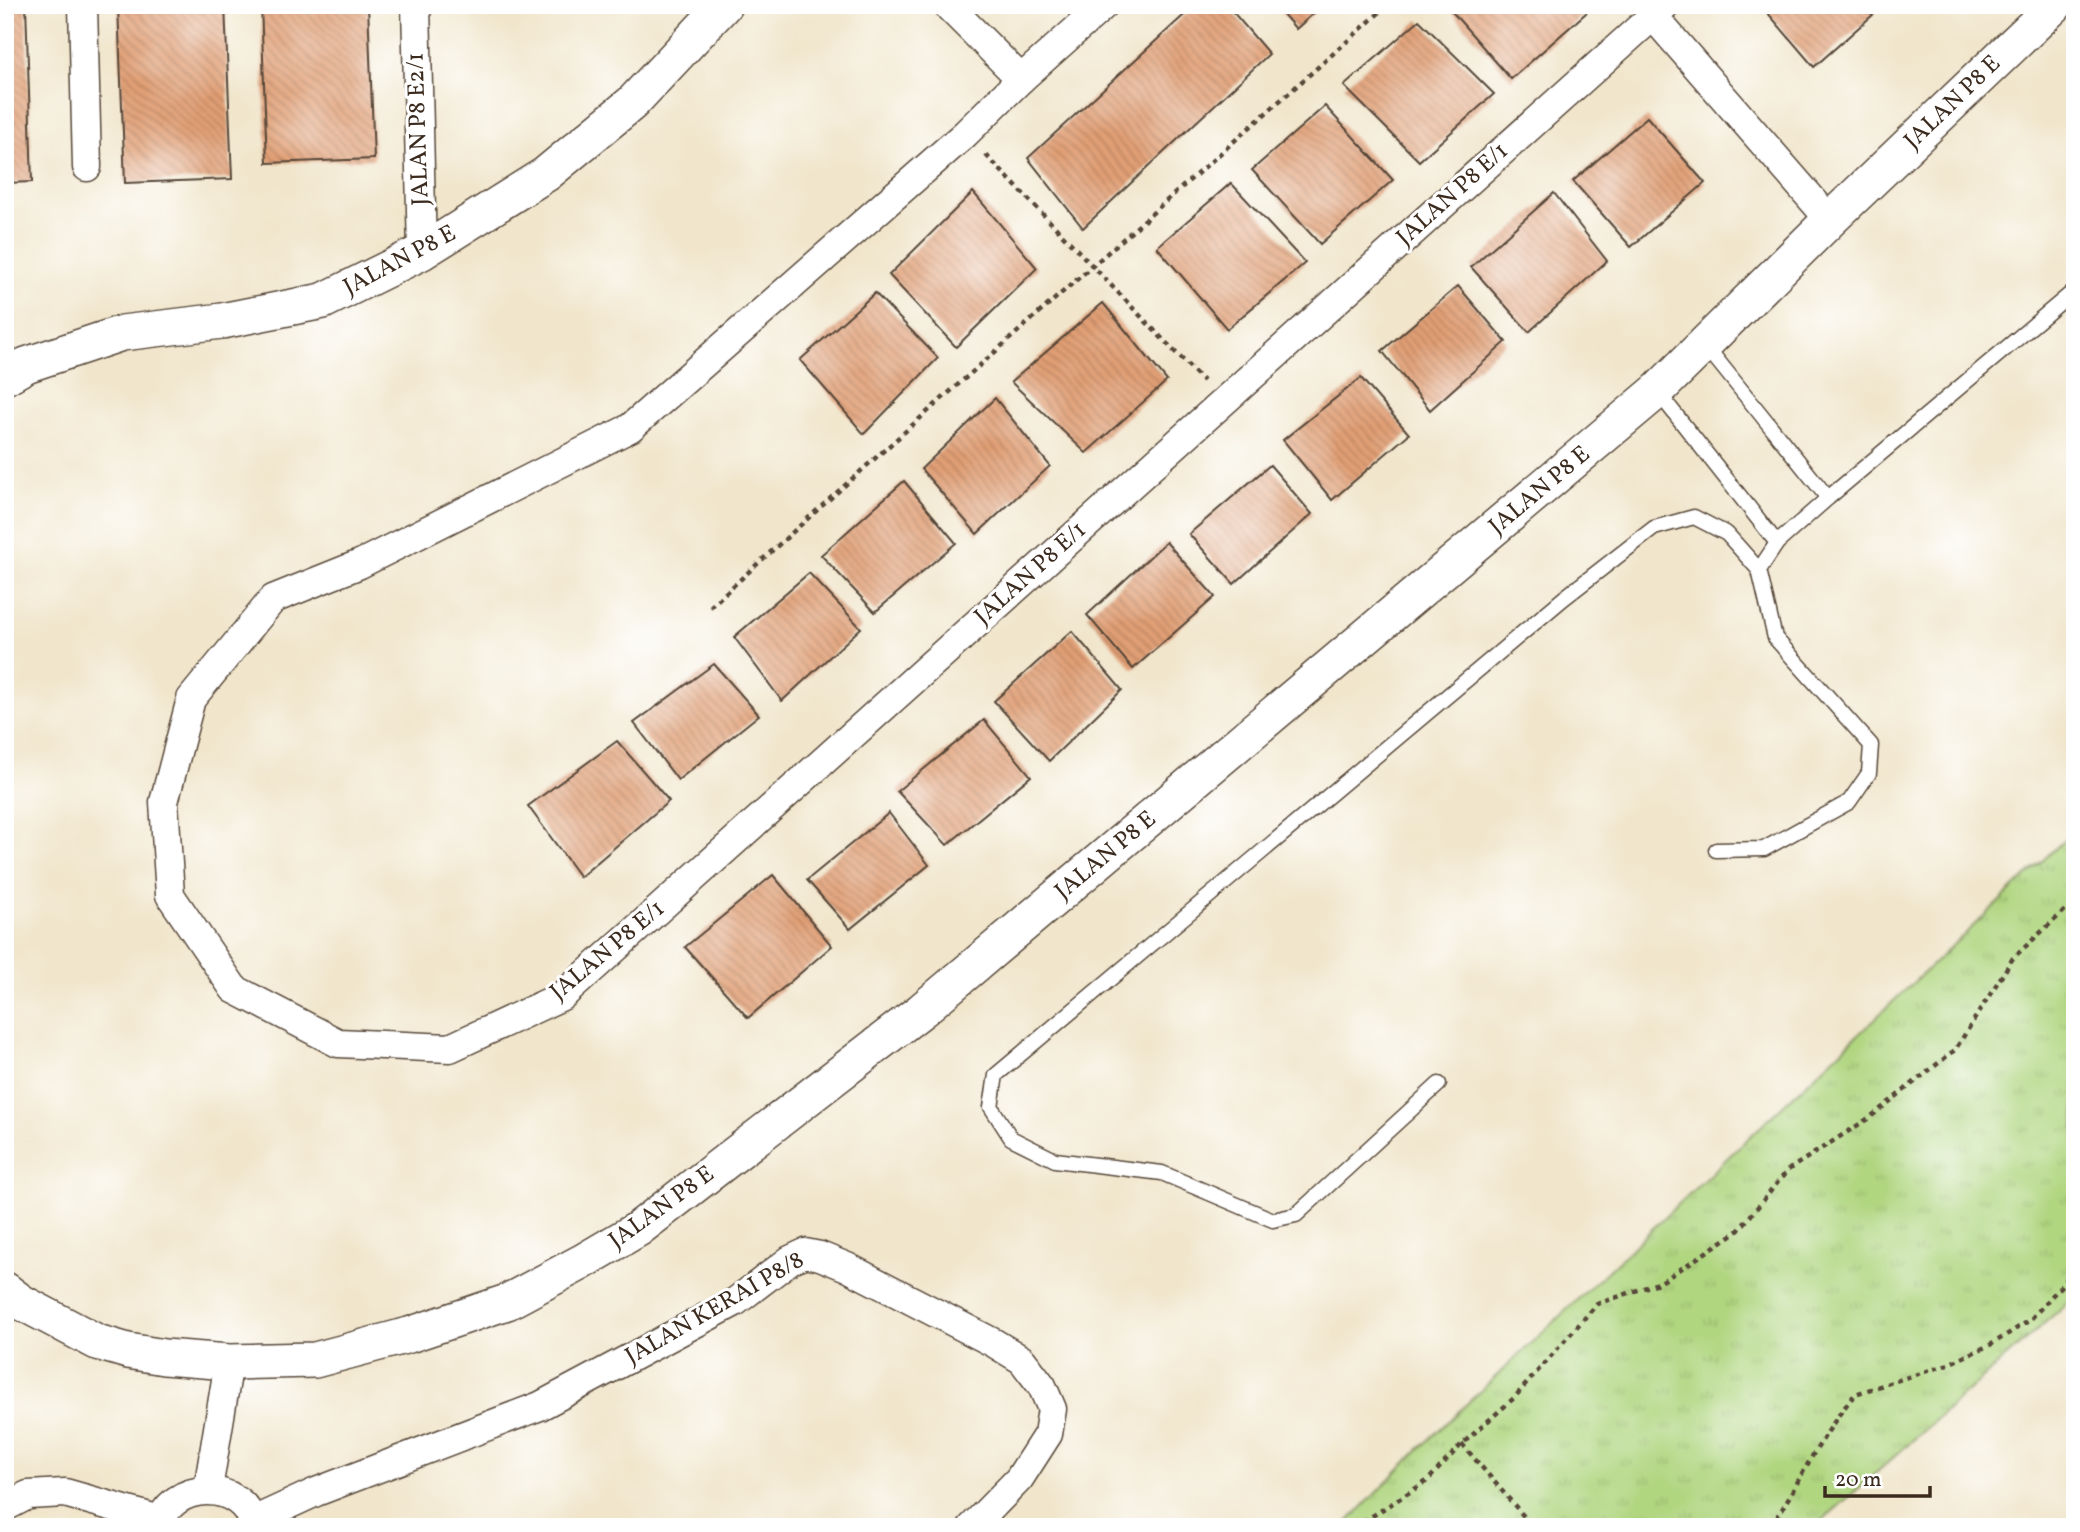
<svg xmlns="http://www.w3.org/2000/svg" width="2080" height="1532" font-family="Vollkorn,serif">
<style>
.grass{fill:url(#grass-tufts);stroke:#76804f;stroke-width:2}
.building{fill:url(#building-back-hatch)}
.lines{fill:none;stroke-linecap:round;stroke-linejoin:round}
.service-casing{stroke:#564638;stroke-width:17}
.minor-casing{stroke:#564638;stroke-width:31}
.tertiary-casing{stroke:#564638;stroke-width:38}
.path{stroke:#564638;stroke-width:4.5;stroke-dasharray:5 5;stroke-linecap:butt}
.service{stroke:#fff;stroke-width:14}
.minor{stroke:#fff;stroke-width:28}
.tertiary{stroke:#fff;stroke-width:35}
.labels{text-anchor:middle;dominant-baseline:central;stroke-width:6;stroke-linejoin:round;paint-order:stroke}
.street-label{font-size:24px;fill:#3b2a1e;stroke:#fff}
</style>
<defs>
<pattern id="grass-tufts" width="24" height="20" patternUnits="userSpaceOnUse" patternTransform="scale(1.75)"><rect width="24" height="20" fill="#b0d680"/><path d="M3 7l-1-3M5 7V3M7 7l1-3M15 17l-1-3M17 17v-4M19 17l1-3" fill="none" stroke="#98b86e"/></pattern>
<pattern id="building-back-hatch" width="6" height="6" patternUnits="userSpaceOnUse" patternTransform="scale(1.75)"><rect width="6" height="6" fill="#e19f75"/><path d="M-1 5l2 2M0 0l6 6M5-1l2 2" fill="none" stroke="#b8825f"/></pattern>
</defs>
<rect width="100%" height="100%" fill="#fff"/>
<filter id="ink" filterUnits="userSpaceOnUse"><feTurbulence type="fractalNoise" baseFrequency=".0143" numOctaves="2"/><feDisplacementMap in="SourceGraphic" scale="14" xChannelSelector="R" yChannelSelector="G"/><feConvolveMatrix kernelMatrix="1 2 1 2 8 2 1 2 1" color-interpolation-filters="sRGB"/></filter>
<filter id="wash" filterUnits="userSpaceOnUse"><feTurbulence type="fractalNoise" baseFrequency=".00686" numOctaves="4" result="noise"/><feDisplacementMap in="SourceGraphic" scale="28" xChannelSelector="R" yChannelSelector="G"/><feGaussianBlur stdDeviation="1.57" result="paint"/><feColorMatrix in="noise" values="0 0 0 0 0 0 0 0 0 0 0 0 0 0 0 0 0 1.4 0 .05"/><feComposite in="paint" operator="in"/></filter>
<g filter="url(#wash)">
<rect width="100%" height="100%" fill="#f1e6cc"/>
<!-- grass -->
<path class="grass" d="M2075 830V1296L1815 1527H1343L1421 1447Z"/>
<g id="blocks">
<!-- building -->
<g class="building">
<path d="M5 5H26L32 182 5 183Z"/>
<path d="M118 5H225L232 179 125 183Z"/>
<path d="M261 5H368L374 159 267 163Z"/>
<path d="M1195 5H1227L1269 54 1083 228 1028 158Z"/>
<path d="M1275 5H1323L1296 29Z"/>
<path d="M1446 5H1595L1511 79Z"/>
<path d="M1761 5H1884L1814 67Z"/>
<path d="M1419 20 1494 94 1419 161 1344 86Z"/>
<path d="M1325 106 1393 180 1320 244 1252 170Z"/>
<path d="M1647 117 1705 183 1631 247 1573 181Z"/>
<path d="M1231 183 1305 263 1227 329 1157 247Z"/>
<path d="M973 192 1037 268 956 347 889 275Z"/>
<path d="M1554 193 1607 261 1529 332 1471 267Z"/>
<path d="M1458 286 1506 342 1430 410 1382 351Z"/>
<path d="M875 293 938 358 864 434 800 360Z"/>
<path d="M1103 303 1167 381 1086 453 1011 382Z"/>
<path d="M1361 378 1409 434 1332 500 1283 440Z"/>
<path d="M995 398 1050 466 977 534 921 469Z"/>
<path d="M1270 465 1312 514 1234 584 1189 534Z"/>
<path d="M904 481 956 543 875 612 821 555Z"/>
<path d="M1166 542 1215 597 1133 669 1087 615Z"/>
<path d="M809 573 861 628 782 701 734 637Z"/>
<path d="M1072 631 1122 690 1049 761 994 701Z"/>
<path d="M714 664 759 715 678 780 634 723Z"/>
<path d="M984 720 1031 776 947 845 897 791Z"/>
<path d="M617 741 669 801 580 877 528 806Z"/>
<path d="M889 813 929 865 850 929 807 880Z"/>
<path d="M773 875 832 946 748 1018 685 947Z"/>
</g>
</g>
</g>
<g filter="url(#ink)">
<use href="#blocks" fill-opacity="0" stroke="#564638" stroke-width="2"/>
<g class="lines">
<!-- service casing -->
<g class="service-casing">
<g id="service">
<path d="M1705 345 1828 498"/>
<path d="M1657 391 1777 543"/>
<path d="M1716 850 1764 849 1849 802 1869 773 1871 745 1775 638 1759 570 1777 543 1828 498 2075 290"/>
<path d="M1439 1084 1296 1215 1273 1220 1162 1173 1055 1160 1011 1138 991 1107 996 1075 1564 598 1654 528 1694 517 1727 534 1759 570"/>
</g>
</g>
<!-- minor casing -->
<g class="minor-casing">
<g id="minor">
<path d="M83 5 87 167"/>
<path d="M416 5 422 252"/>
<path d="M947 5 1021 79"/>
<path d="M1104 5 1021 79 965 134 630 428 360 564 273 599 191 699 164 802 170 895 234 989 338 1043 450 1048 562 996 1665 5"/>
<path d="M1653 16 1830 220"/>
<path d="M208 1489 229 1362"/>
<path d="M5 1507 28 1495 65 1493 160 1520"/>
<path d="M253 1521 316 1492 540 1406 735 1302 790 1260 805 1253 820 1256 847 1267 994 1343 1022 1360 1042 1386 1052 1409 1048 1434 1019 1479 972 1527"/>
<path d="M159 1527C169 1480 244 1478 254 1527"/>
</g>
</g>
<!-- tertiary casing -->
<g class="tertiary-casing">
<g id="tertiary">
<path d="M5 377 26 365 122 333 222 321 323 301 422 252 546 174 632 103 724 5"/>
<path d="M5 1290 21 1302 97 1342 128 1351 164 1357 229 1362 315 1360 409 1335 507 1302 582 1262 638 1229 922 1010 1657 391 1830 220 2055 5"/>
</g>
</g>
<!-- path -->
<g class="path">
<path d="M986 155 1203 381"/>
<path d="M710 607C934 403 1162 206 1388 5"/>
<path d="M1462 1444 1533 1527"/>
<path d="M1355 1527 1427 1481 1462 1444 1514 1398 1597 1304 1661 1282 1738 1231 1788 1170 1869 1118 1955 1050 2013 958 2075 901"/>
<path d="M1772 1527 1814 1453 1838 1416 1855 1394 1946 1365 1992 1344 2030 1320 2060 1287 2075 1267"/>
</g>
<!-- service -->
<use href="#service" class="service"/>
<!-- minor -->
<use href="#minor" class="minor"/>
<!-- tertiary -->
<use href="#tertiary" class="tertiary"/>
</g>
</g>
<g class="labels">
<!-- street labels -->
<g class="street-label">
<text transform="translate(1953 103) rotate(-44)">JALAN P8 E</text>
<text transform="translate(419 129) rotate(-92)">JALAN P8 E2/1</text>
<text transform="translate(1453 195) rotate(-42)">JALAN P8 E/1</text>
<text transform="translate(400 261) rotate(-28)">JALAN P8 E</text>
<text transform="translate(1540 491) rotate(-40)">JALAN P8 E</text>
<text transform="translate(1031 574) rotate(-42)">JALAN P8 E/1</text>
<text transform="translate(1106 856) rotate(-40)">JALAN P8 E</text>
<text transform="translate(608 951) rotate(-40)">JALAN P8 E/1</text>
<text transform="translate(662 1208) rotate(-36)">JALAN P8 E</text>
<text transform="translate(715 1309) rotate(-30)">JALAN KERAI P8/8</text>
</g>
</g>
<!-- margin -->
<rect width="2080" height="1532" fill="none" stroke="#fff" stroke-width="28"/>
<!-- scale -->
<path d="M1825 1486v10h105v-10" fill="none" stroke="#3b2a1e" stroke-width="3.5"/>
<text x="1835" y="1486" font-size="21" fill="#3b2a1e" stroke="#ffffff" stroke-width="5" paint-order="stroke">20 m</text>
</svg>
